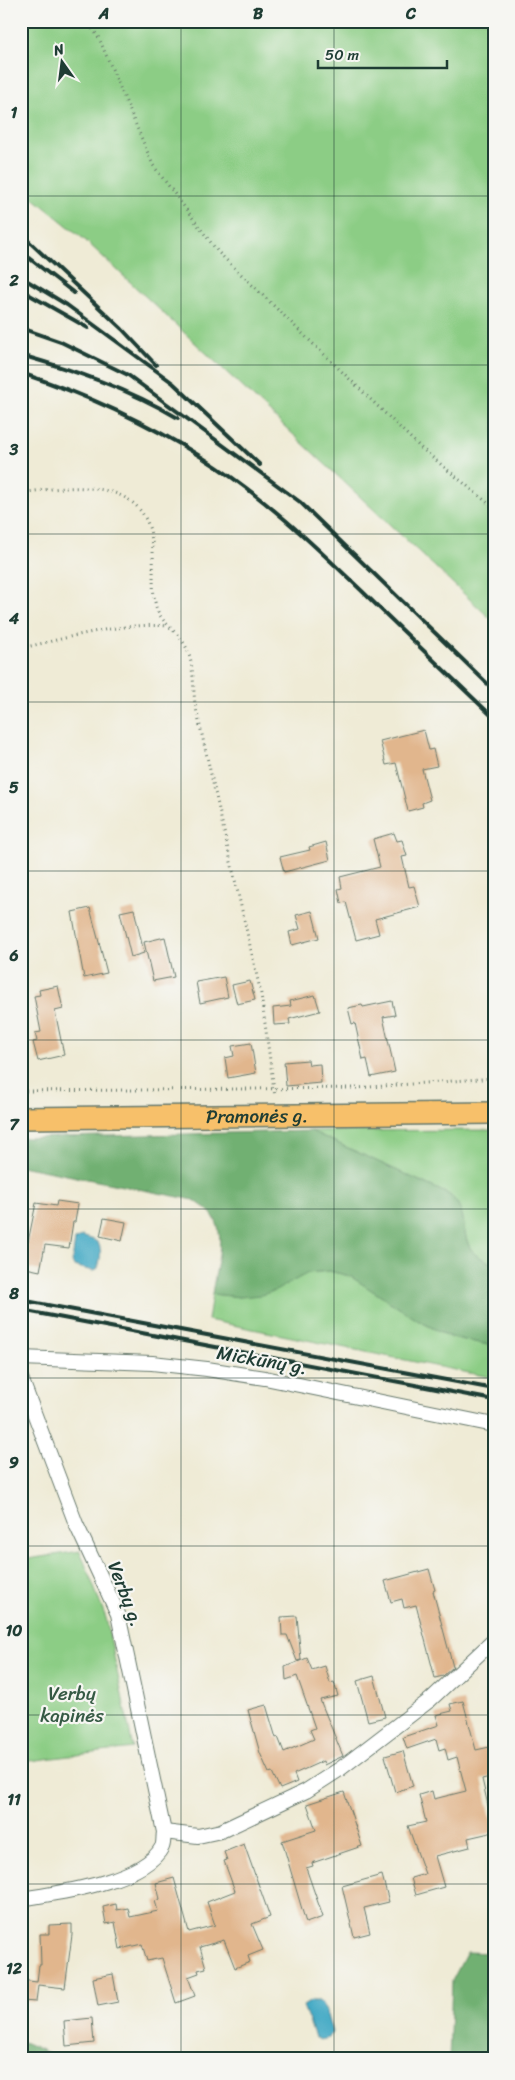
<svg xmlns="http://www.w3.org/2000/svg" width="515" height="2080" font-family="Sriracha,sans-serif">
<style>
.green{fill:#8ccd85;stroke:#56855c}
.forest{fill:#71b072;stroke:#487653}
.water{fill:#46abc6;stroke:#32747d}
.building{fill:#e1b68d}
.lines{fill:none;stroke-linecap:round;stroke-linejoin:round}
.minor-casing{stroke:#687a6d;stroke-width:16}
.primary-casing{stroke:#687a6d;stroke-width:24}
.path{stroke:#687a6d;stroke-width:3;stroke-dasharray:1 4;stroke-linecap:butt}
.minor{stroke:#fff;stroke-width:14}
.primary{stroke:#f7c06b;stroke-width:21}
.rail{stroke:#1f3d34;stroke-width:4}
.grid{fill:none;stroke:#1f3d34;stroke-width:1;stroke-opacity:0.55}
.labels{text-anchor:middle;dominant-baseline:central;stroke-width:4.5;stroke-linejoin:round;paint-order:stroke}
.street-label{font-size:19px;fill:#1f3d34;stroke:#f6f6f2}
.park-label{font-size:19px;fill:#355a44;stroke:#f6f6f2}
.neatline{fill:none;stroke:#1f3d34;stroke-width:2}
.grid-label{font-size:16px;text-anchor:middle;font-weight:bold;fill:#1f3d34}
</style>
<rect width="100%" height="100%" fill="#f6f6f2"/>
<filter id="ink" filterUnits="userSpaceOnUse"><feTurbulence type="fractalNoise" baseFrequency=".02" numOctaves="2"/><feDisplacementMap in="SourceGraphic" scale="10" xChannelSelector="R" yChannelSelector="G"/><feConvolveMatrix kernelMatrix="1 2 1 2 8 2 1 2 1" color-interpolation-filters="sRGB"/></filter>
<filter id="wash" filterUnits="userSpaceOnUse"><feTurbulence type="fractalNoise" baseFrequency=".0096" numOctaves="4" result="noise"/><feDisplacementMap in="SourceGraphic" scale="20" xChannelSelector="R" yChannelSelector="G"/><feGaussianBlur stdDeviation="1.12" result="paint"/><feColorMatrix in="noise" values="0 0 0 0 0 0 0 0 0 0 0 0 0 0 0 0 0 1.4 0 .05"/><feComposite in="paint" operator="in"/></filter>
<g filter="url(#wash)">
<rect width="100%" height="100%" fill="#efebd6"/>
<!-- green -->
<g class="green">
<path d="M21 21H494V622L85 240 21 188Z"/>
<path d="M494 1130V1264C487 1261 477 1257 473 1252 458 1233 471 1211 448 1194L311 1131Z"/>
<path d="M329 1271 350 1276 419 1321 450 1337 494 1346V1378L208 1320 212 1294 240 1297 295 1279 308 1273Z"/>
<path d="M80 1551 106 1618 133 1748 21 1762V1560Z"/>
</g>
<!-- forest -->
<g class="forest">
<path d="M311 1131 448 1194C471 1211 458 1233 473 1252 477 1257 487 1261 494 1264V1346L451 1337 419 1321 350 1276 329 1271 308 1273 277 1290 261 1295 240 1297 212 1294C215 1270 229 1233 210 1212 206 1208 199 1204 194 1200L21 1166V1138Z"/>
<path d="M467 1952 494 1953V2059H449L452 1981Z"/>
<path d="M21 2041 63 2059H21Z"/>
</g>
<!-- water -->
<g class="water">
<path d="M82 1236C86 1238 94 1239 97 1242 103 1247 100 1264 97 1270L93 1271 74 1266 72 1262 75 1240Z"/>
<path d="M311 2001H319L326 2011 332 2032 329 2038 320 2040 315 2037 303 2006Z"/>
</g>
<g id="blocks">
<!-- building -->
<g class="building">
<path d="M424 730 429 750 433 749 437 766 422 769 430 800 422 803 423 807 408 811 396 763 386 765 380 741Z"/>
<path d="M394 833 397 841 402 840 407 856 402 857 409 887 414 886 420 907 375 919 379 934 356 940 346 902 341 903 338 889 342 888 340 877 380 867 373 839Z"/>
<path d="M326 842 330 860 284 872 280 857 310 850 309 847Z"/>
<path d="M90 908 107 973 84 978 72 912Z"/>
<path d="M134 909 144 953 131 957 120 912Z"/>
<path d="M312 911 319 938 292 945 289 932 300 929 296 915Z"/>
<path d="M165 937 174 977 153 981 144 942Z"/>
<path d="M224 977 228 997 200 1003 196 982Z"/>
<path d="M250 981 255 1000 237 1004 232 985Z"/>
<path d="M58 986 63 1009 55 1011 64 1055 38 1061 33 1042 37 1041 35 1033 41 1032 34 996 40 995 39 990Z"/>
<path d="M315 995 320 1011 289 1019 290 1024 274 1025 273 1008 291 1006 290 1001Z"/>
<path d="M392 1001 395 1015 383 1017 395 1072 371 1077 367 1059 363 1060 355 1023 352 1024 348 1008 362 1005 363 1007Z"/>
<path d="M251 1043 256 1073 228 1078 225 1058 234 1056 232 1046Z"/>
<path d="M308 1060 309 1065 320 1064 321 1083 286 1086 284 1062Z"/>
<path d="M57 1201 78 1204 75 1222H73L69 1248 45 1245 40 1271 21 1267V1241L28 1242 36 1203 56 1206Z"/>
<path d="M104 1218 126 1222 122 1241 100 1236Z"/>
<path d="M429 1569 435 1590 433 1591 453 1667 443 1676 435 1678 416 1605 404 1608 402 1599 391 1602 385 1581Z"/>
<path d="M297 1616 301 1660 297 1661 287 1635H282L281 1617Z"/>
<path d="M307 1658 312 1670 325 1666 330 1683 334 1682 338 1696 320 1700 343 1756 324 1765 323 1761 294 1774 297 1782 280 1789 272 1772 269 1773 260 1753 248 1710 266 1705 276 1738 278 1737 284 1752 314 1739 310 1730 315 1728 297 1676 286 1680 285 1667Z"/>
<path d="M374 1676 385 1717 368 1721 357 1681Z"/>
<path d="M463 1701 476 1750 494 1746V1776L482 1779 494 1832 468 1838 470 1847 435 1856 444 1887 416 1895 411 1878 425 1874 408 1826 426 1822 419 1795 432 1791 434 1799 466 1791 457 1757 448 1760 445 1748 439 1750 436 1739 407 1749 403 1737 439 1725 436 1715 452 1711 450 1704Z"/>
<path d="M403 1751 413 1786 395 1792 385 1756Z"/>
<path d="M344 1792 362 1846 312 1863 313 1866 306 1868 323 1917 306 1923 282 1841 316 1830 307 1804Z"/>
<path d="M244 1844 270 1917 252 1924 263 1950 248 1956 250 1962 235 1968 224 1940 200 1947 206 1968 198 1970 199 1973 188 1977 195 1996 176 2003 162 1958 147 1961 142 1944 120 1949 115 1922 106 1924 103 1907 116 1904 117 1910 128 1908 130 1917 158 1911 155 1901 160 1899 156 1883 174 1878 189 1932 215 1925 207 1902 235 1891 224 1861 227 1860 224 1852Z"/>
<path d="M382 1875 389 1902 364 1908 370 1933 354 1937 342 1886Z"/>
<path d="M72 1924V1935L65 1988 38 1985 36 2002 21 2001V1980L37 1982 39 1965H41L40 1934H49V1925Z"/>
<path d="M113 1974 118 2002 98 2006 93 1978Z"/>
<path d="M92 2018 94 2043 66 2046 64 2021Z"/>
</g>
</g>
</g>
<g filter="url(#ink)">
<use href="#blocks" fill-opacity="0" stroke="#687a6d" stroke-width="1"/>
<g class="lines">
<!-- minor casing -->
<g class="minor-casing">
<g id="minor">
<path d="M21 1358 152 1363 207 1369 265 1378 494 1425"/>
<path d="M21 1378 76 1524 118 1614 164 1832C163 1837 164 1843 162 1847 144 1882 57 1893 21 1899"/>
<path d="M164 1832 198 1836 221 1831 306 1791 340 1769 430 1700 494 1640"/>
</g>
</g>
<!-- primary casing -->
<g class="primary-casing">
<g id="primary">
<path id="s1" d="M21 1118 494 1113"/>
</g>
</g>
<!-- path -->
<g class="path">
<path d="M86 21 98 36 153 165 218 252 421 448 494 508"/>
<path d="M21 493C69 486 144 475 152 541 155 561 151 582 155 602 158 622 176 629 185 645 194 661 193 686 195 704L261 994 275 1097"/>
<path d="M21 648C69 638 119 622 167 626"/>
<path d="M21 1091 356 1088 494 1078"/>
</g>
<!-- minor -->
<use href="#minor" class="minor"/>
<!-- primary -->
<use href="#primary" class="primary"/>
<!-- rail -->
<g class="rail">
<path d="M21 234 122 329 156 365"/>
<path d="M21 252 74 293"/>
<path d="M21 277 67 305 173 383 260 465"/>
<path d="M21 290 88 328"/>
<path d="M21 328 61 342 128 375 300 502 494 690"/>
<path d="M21 355C76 371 129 389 178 418"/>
<path d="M21 373C85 394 146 422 203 458 262 495 312 543 363 592 406 634 450 676 494 718"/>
<path d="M21 1300 494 1389"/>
<path d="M21 1310 494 1400"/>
</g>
</g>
</g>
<!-- grid -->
<path class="grid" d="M181 21V2059M334 21V2059M21 196H494M21 365H494M21 534H494M21 702H494M21 871H494M21 1040H494M21 1209H494M21 1378H494M21 1546H494M21 1715H494M21 1884H494"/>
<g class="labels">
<!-- street labels -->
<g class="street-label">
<text stroke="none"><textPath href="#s1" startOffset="236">Pramonės g.</textPath></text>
<text transform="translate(262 1360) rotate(10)">Mickūnų g.</text>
<text transform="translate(126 1594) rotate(69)">Verbų g.</text>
</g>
<!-- park labels -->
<g class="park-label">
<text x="72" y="1693">Verbų<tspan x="72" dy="22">kapinės</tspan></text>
</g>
</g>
<!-- margin -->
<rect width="515" height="2080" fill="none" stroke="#f6f6f2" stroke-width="55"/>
<!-- north arrow -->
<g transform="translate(62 62) rotate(346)" stroke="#f6f6f2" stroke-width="4" paint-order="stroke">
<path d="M0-4L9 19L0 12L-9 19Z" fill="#1f3d34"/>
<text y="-8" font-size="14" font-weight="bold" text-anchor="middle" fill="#1f3d34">N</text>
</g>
<!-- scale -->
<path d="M318 60v8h129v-8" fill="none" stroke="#1f3d34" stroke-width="2.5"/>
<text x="325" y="60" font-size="15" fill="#1f3d34" stroke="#f6f6f2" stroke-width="4" paint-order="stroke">50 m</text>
<rect x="28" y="28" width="460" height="2024" class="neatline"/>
<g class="grid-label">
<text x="104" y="19">A</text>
<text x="258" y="19">B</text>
<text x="411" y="19">C</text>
<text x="14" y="118">1</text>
<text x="14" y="286">2</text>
<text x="14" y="455">3</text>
<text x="14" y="624">4</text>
<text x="14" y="793">5</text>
<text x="14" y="961">6</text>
<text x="14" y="1130">7</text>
<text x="14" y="1299">8</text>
<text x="14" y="1468">9</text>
<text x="14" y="1636">10</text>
<text x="14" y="1805">11</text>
<text x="14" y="1974">12</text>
</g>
</svg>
